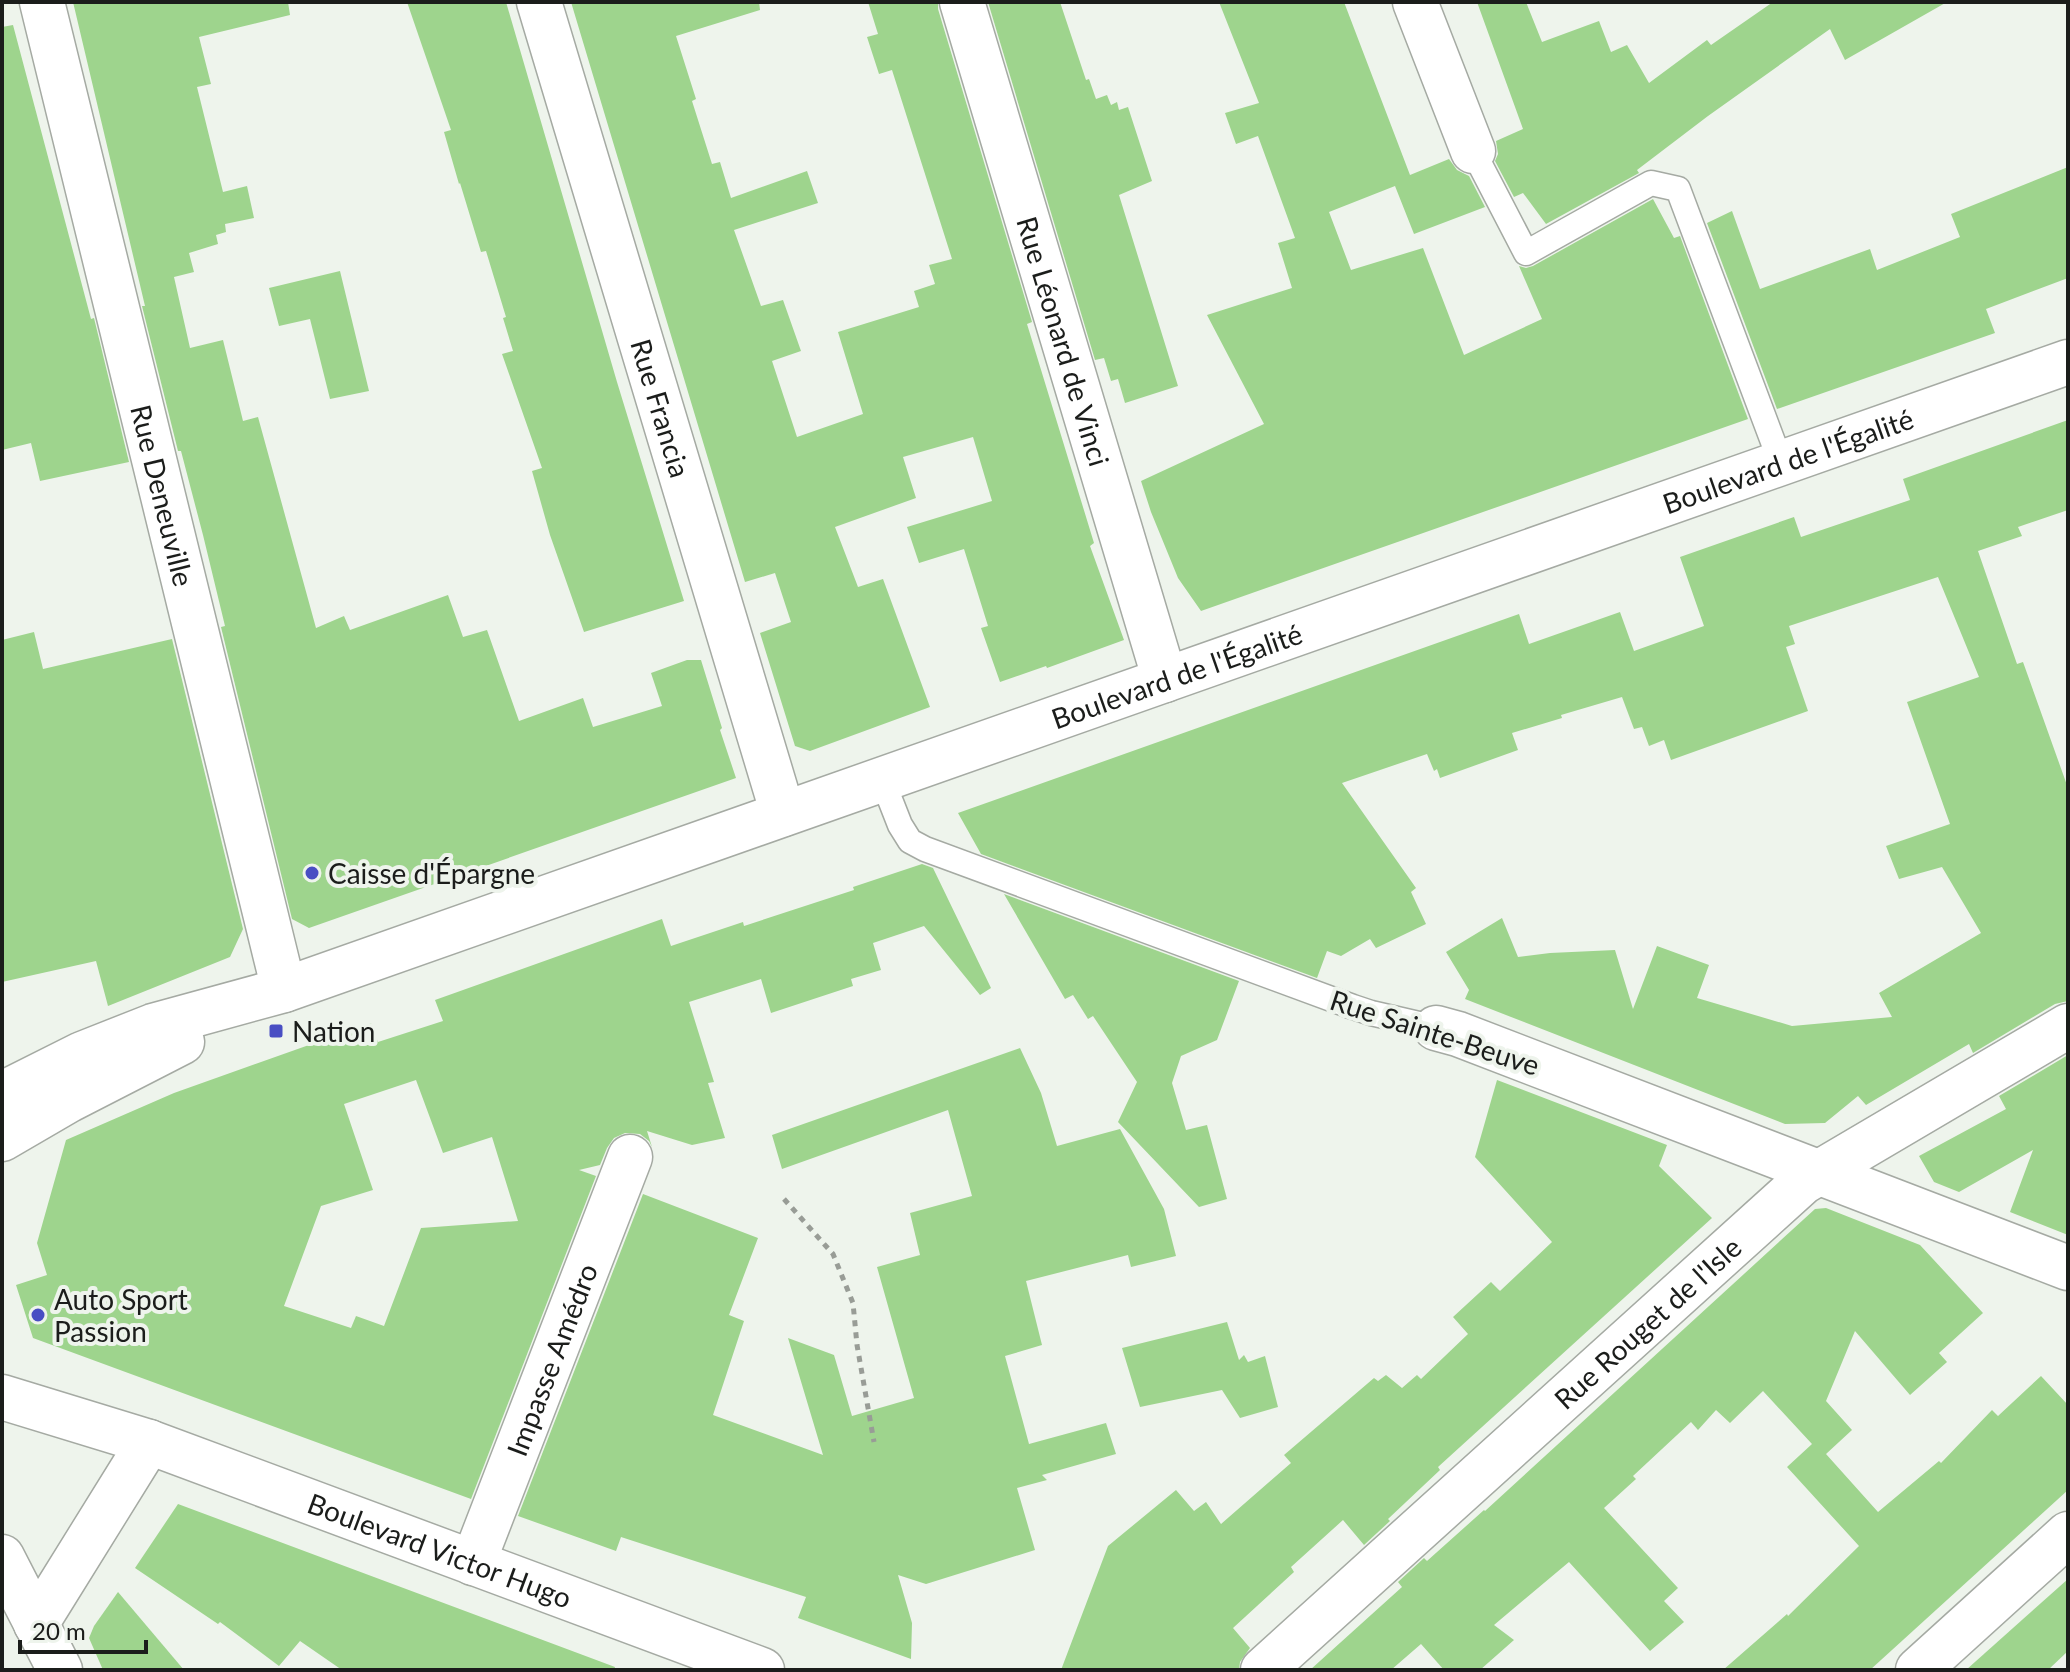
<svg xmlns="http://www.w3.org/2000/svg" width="2070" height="1672" font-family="Lato,sans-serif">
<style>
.building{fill:#9ed48d;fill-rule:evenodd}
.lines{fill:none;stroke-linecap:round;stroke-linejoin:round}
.lane-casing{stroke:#a5aaa3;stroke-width:27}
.street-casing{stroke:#a5aaa3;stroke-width:47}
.secondary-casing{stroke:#a5aaa3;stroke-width:47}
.primary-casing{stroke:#a5aaa3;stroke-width:47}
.path{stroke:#989c96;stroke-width:5;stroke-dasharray:6 6;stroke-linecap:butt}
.lane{stroke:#fff;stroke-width:24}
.street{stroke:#fff;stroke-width:44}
.secondary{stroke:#fff;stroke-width:44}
.primary{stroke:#fff;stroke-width:44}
.poi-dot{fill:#494ec3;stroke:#eef4ec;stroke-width:3}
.labels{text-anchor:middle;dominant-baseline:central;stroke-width:8;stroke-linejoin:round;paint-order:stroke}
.street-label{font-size:28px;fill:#1b1d1b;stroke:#eef4ec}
.poi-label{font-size:28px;fill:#1b1d1b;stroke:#eef4ec;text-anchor:start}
</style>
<rect width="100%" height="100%" fill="#eef4ec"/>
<!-- building -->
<g class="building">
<path d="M73 2H288L290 15 199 37 211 84 197 87 223 192 247 186 254 218 225 224 226 232 216 235 218 244 189 253 194 272 174 277 190 348 223 340 243 421 258 417 316 628 344 616 350 630 448 595 463 637 487 630 519 721 583 698 593 727 662 706 651 673 687 660H701L722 728 720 730 736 778 309 928 292 919 221 627 225 626 203 535 181 451H178L142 306H145Z"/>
<path d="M407 2H506L617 382 684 601 584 632 550 535 532 471 542 468 502 354 513 351 503 318 506 317 486 251 481 252 460 183 459 184 444 132 451 130Z"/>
<path d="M571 2H759L760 10 676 36 696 99 692 101 712 164 720 162 731 198 807 171 818 203 734 230 761 306 783 300 801 351 772 361 797 437 863 414 838 332 919 307 914 291 935 284 929 265 952 259 892 70 879 74 867 37 878 34 868 2H938V9L1032 322 1027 324 1094 543 1090 546 1124 640 1047 668 1046 666 1000 682 981 628 988 626 964 549 919 563 907 527 992 501 973 437 903 457 916 498 835 527 858 587 883 579 930 707 810 751 795 746 760 633 791 622 775 573 745 582Z"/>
<path d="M988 2H1060L1086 80 1089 79 1096 99 1107 95 1111 105 1117 102 1119 110 1128 107 1152 181 1119 195 1178 386 1125 403 1118 379 1111 381 1104 358 1095 360Z"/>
<path d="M1219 2H1344L1410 175 1449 159 1457 170 1469 176 1485 207 1414 234 1395 186 1329 212 1351 270 1423 248 1464 355 1542 319 1519 266 1526 268 1533 266 1653 199 1674 238 1680 236 1748 419 1201 611 1178 578 1151 512 1141 481 1264 424 1207 315 1292 288 1278 243 1295 238 1258 136 1236 144 1225 113 1259 103Z"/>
<path d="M1477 2H1526L1542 42 1599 21 1611 52 1627 45 1649 83 1707 40 1711 45 1773 2H1947L1845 60 1830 29 1708 116 1637 170 1639 173 1546 224 1523 193 1514 197 1495 161 1498 154 1496 141 1523 129Z"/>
<path d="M13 25 91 319 94 318 129 462 40 481 31 443 2 450V27Z"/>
<path d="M2068 167V278L1986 309 1995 333 1777 409 1707 223 1732 211 1760 289 1870 249 1877 270 1960 237 1951 214Z"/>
<path d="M340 271 369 391 330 399 310 319 279 326 269 288Z"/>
<path d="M2068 420V510L2018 527 2022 536 1978 551 2017 664 2023 662 2068 788V1001L2055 1004 1973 1053 1969 1044 1866 1105 1858 1096 1825 1123 1785 1124 1465 999 1469 990 1446 952 1502 918 1518 957 1550 953 1615 950 1633 1009 1657 946 1709 965 1697 998 1792 1026 1892 1017 1879 993 1981 933 1942 867 1899 879 1886 846 1950 824 1907 702 1979 677 1938 577 1789 626 1795 644 1786 647 1808 711 1671 760 1664 740 1649 746 1642 727 1634 729 1622 697 1561 715 1562 718 1512 733 1518 750 1440 778 1437 769 1434 771 1427 754 1342 783 1416 888 1411 892 1426 924 1376 948 1370 939 1341 956 1327 951 1317 978 981 854 958 813 1519 614 1529 644 1620 612 1634 651 1704 626 1680 557 1794 517 1801 537 1910 500 1903 479Z"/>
<path d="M34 632 43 669 172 639 243 929 230 957 108 1006 96 961 2 982V640Z"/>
<path d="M922 864 933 868 991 988 980 995 924 926 873 943 881 970 851 979 853 986 771 1013 761 979 689 1002 714 1082 708 1083 725 1138 692 1145 647 1131 652 1147 649 1141 640 1134 625 1133 614 1138 607 1148 600 1165 579 1170 596 1176 471 1499 33 1338 16 1285 47 1275 37 1243 66 1140 174 1093 371 1023 378 1042 443 1021 435 1000 662 919 671 946 743 922 744 926 854 890 853 887ZM416 1080 443 1153 492 1137 518 1221 421 1228 384 1326 356 1316 351 1328 284 1306 321 1206 373 1190 344 1104Z"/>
<path d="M1004 894 1239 981 1217 1040 1181 1056 1172 1083 1186 1130 1207 1125 1227 1199 1199 1207 1118 1122 1137 1082 1093 1016 1088 1019 1073 995 1065 999Z"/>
<path d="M1020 1048 1041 1093 1057 1146 1120 1129 1164 1209 1176 1256 1131 1267 1128 1255 1026 1281 1042 1345 1005 1356 1029 1444 1106 1423 1116 1454 1042 1475 1047 1480 1017 1488 1035 1550 926 1584 898 1575 912 1623 911 1659 798 1618 806 1597 621 1537 616 1551 518 1516 643 1194 758 1238 729 1315 744 1321 713 1415 823 1455 788 1338 834 1355 852 1416 914 1398 877 1267 920 1255 910 1213 972 1196 948 1110 782 1169 772 1135Z"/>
<path d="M2068 1055V1235L2010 1212 2033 1150 1959 1192 1934 1182 1919 1156 2006 1109 1999 1096Z"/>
<path d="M1497 1080 1667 1145 1659 1166 1712 1218 1438 1467 1440 1470 1388 1519 1390 1521 1364 1545 1343 1520 1291 1567 1294 1572 1233 1628 1250 1648 1240 1662 1239 1670H1061L1108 1546 1176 1490 1194 1511 1206 1502 1221 1524 1291 1463 1284 1455 1374 1378 1378 1381 1386 1375 1402 1388 1417 1375 1421 1379 1468 1334 1453 1317 1491 1282 1500 1291 1552 1242 1475 1157Z"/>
<path d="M1826 1208 1920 1245 1983 1313 1939 1353 1947 1362 1910 1395 1855 1331 1826 1401 1852 1430 1826 1454 1878 1512 1939 1461 1941 1463 1992 1410 1998 1416 2041 1376 2068 1405V1490L1870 1670H1723L1787 1614 1788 1616 1859 1546 1787 1467 1812 1444 1763 1391 1730 1423 1716 1410 1698 1430 1691 1422 1633 1476 1636 1479 1604 1508 1678 1588 1664 1601 1684 1622 1650 1651 1569 1562 1494 1625 1514 1640 1480 1670H1444L1421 1644 1391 1670H1310L1402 1587 1398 1582 1424 1558 1427 1561 1484 1510 1485 1511 1815 1209Z"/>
<path d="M1227 1322 1239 1360 1244 1355 1248 1362 1265 1356 1278 1407 1240 1418 1222 1390 1140 1407 1122 1348Z"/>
<path d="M178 1504 615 1667 614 1670H342L300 1641 279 1666 220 1622 218 1624 135 1568Z"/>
<path d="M2068 1579V1651L2048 1670H1966Z"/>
<path d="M118 1592 184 1670H103L89 1638 94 1626Z"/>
</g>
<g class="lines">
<!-- lane casing -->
<g class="lane-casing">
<g id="lane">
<path d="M1473 151 1526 253 1651 183 1678 189 1781 463"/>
<path d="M882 779 900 825 910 841 925 849 1353 1007 1371 1013 1436 1028"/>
</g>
</g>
<!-- street casing -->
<g class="street-casing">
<g id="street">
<path id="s1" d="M42 2 284 990"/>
<path id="s2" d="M539 2 783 814"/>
<path id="s3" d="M962 2 1165 680"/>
<path d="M1415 2 1473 151"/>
<path d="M1436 1028 1458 1034 2068 1268"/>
<path id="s4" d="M473 1563 630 1157"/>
<path id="s5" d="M1263 1670 1803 1182 2068 1026"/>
<path d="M1918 1670 2068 1534"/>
</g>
</g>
<!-- secondary casing -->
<g class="secondary-casing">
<g id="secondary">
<path id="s6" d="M2 1094 82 1054 153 1026 284 990 2068 362"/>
<path d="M2 1139 69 1100 182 1042"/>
<path d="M2 1557 60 1670"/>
<path d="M36 1624 149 1442"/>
</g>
</g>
<!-- primary casing -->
<g class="primary-casing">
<g id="primary">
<path id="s7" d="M2 1397 149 1442 762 1670"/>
</g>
</g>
<!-- path -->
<path class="path" d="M784 1199 833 1254 853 1303 857 1345 874 1442"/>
<!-- lane -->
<use href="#lane" class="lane"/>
<!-- street -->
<use href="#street" class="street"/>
<!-- secondary -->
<use href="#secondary" class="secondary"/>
<!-- primary -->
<use href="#primary" class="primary"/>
</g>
<!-- markers -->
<g class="poi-dot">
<circle cx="312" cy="873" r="8"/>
<rect x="268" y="1023" width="16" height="16" rx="4"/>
<circle cx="38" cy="1315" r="8"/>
</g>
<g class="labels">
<!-- street labels -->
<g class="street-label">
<text stroke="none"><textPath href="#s3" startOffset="354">Rue Léonard de Vinci</textPath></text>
<text stroke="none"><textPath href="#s2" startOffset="424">Rue Francia</textPath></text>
<text stroke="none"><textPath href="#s6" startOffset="1896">Boulevard de l'Égalité</textPath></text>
<text stroke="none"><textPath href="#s1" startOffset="508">Rue Deneuville</textPath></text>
<text stroke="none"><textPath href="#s6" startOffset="1248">Boulevard de l'Égalité</textPath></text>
<text transform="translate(1435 1032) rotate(18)">Rue Sainte-Beuve</text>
<text stroke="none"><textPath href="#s5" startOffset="518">Rue Rouget de l'Isle</textPath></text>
<text stroke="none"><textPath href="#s4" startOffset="218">Impasse Amédro</textPath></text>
<text stroke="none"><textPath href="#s7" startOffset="464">Boulevard Victor Hugo</textPath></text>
</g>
<!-- poi labels -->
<g class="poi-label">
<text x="328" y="873">Caisse d'Épargne</text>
<text x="292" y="1031">Nation</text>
<text x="54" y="1299">Auto Sport<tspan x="54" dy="32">Passion</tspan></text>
</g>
</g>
<!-- border -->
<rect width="2070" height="1672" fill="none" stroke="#1b1d1b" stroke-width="8"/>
<!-- scale -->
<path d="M20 1640v12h126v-12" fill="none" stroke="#1b1d1b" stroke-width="4"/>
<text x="32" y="1640" font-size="24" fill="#1b1d1b" stroke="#eef4ec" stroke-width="6" paint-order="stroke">20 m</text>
</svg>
